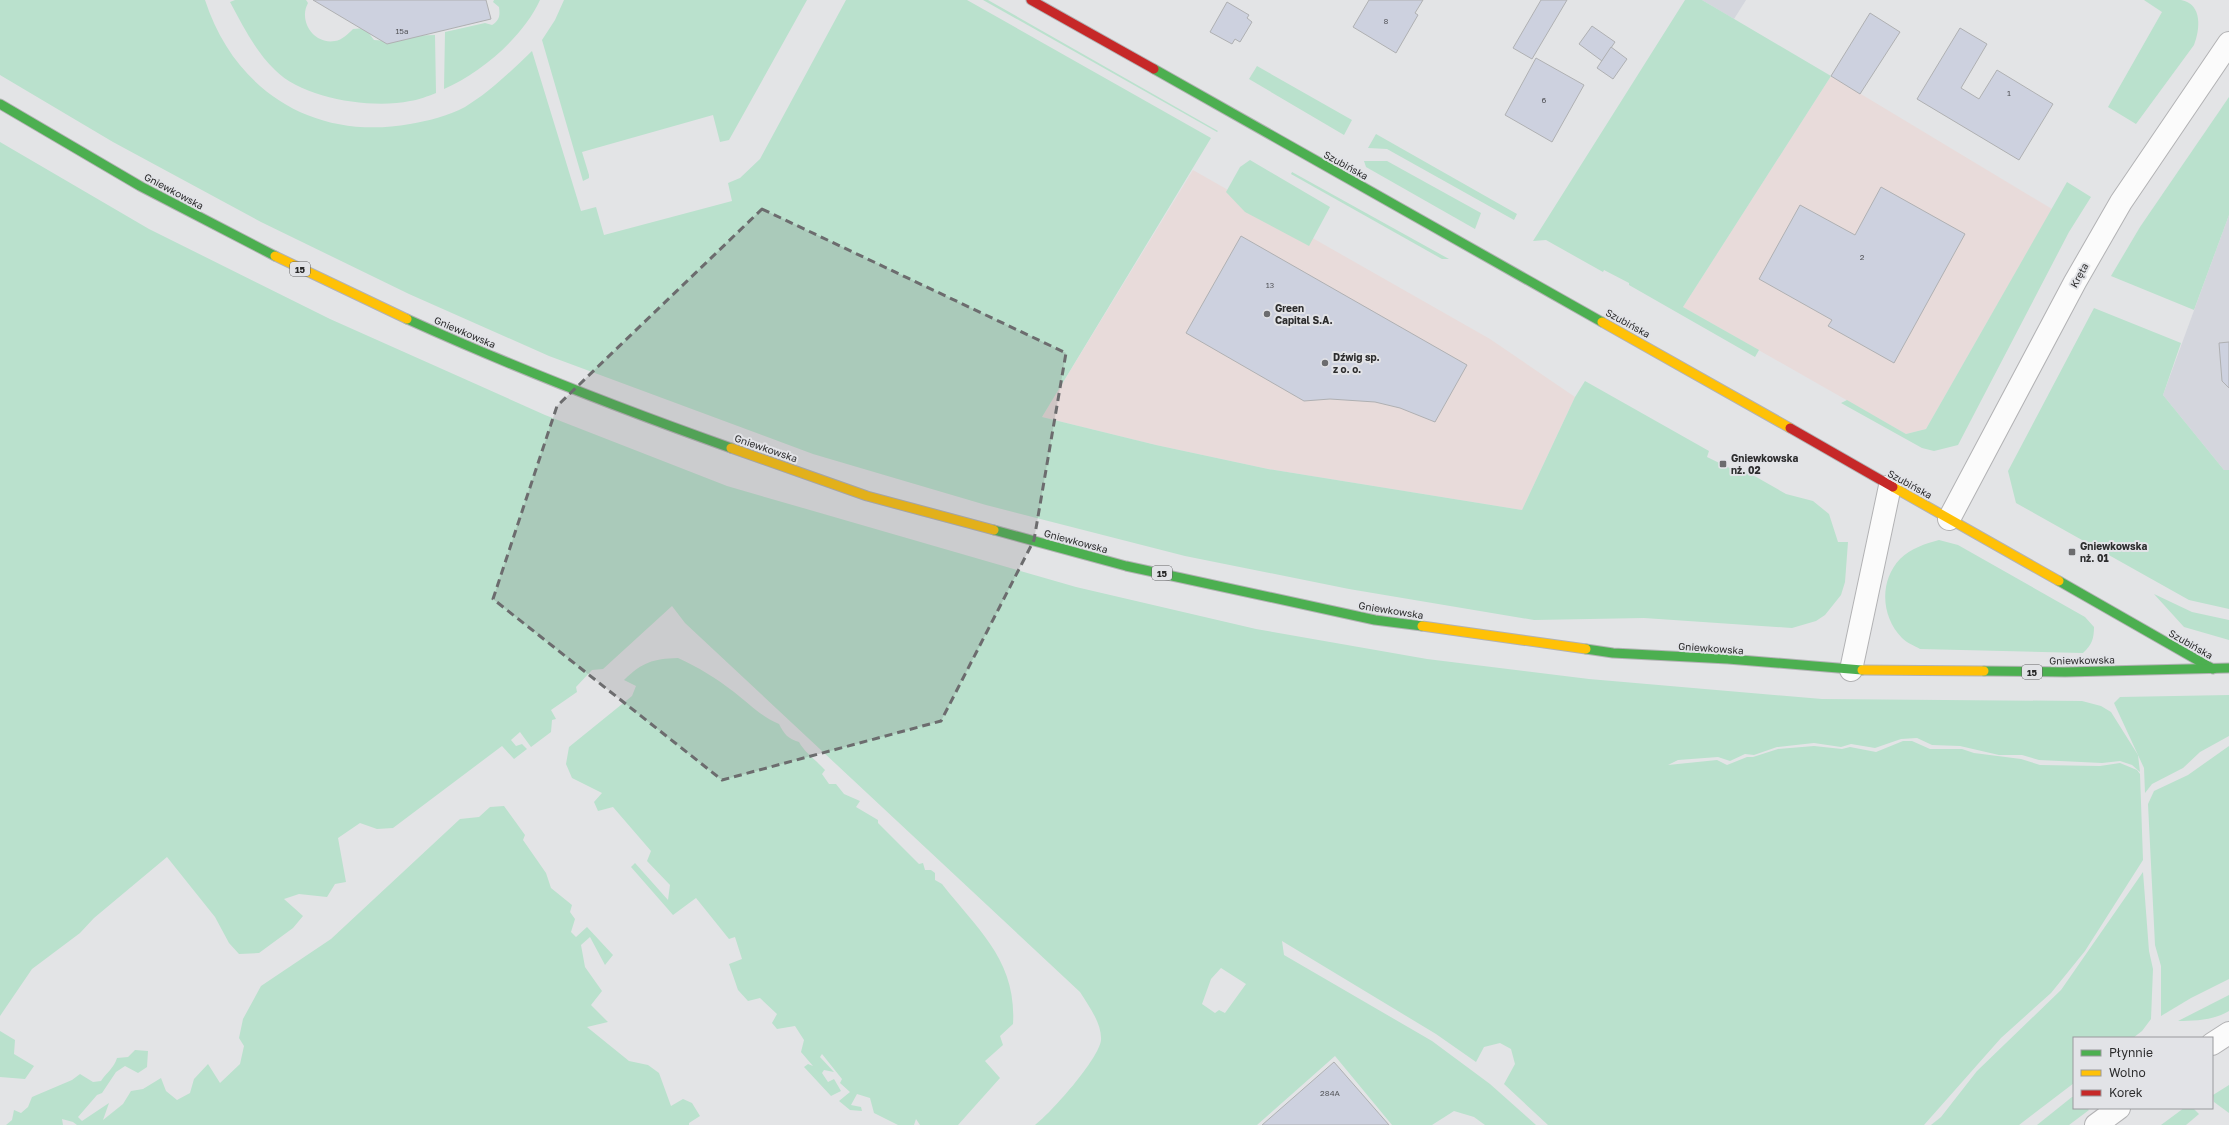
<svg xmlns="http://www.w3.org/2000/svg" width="2229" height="1125" font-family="'Golos Text',sans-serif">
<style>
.commercial{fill:#e8dbda}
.built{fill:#d4d6dd}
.green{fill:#bae1cd;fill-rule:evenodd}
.building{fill:#cdd1df;stroke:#afb0b2}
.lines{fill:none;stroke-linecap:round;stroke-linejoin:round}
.street-casing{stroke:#b2b2b4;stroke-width:24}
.fast-casing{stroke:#b2b2b4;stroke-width:11}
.slow-casing{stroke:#b2b2b4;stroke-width:11}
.jam-casing{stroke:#b2b2b4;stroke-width:11}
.street{stroke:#fbfbfb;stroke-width:22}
.fast{stroke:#4caf50;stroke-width:9}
.slow{stroke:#ffc107;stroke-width:9}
.jam{stroke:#c62828;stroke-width:9}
.marked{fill:#6c6c6e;fill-opacity:0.2;stroke:#6c6c6e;stroke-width:3;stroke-dasharray:8 5;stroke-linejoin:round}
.poi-dot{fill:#6c6c6e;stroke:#e2e3e7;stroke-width:1.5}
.labels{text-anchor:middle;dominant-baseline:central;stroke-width:4;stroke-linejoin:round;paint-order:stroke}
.number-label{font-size:8px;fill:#54555a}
.shield{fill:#e2e3e7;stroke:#636365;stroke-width:1}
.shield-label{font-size:9px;font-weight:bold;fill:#2c2c2d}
.street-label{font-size:10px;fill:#2c2c2d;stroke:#e2e3e7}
.poi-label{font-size:10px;font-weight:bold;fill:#2c2c2d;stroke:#e2e3e7;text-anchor:start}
</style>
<rect width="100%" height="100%" fill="#e3e4e6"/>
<!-- commercial -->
<g class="commercial">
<path d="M1831 76 2052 209 1926 429 1906 434 1683 307Z"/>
<path d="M1193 170 1490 339 1575 397 1522 510 1268 469 1156 445 1042 417Z"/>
</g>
<!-- built -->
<g class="built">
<path d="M1702 0H1746L1734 19Z"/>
<path d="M2229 215V470H2224L2163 395Z"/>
</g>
<!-- green -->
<g class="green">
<path d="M0 0H205C235 92 315 141 410 124 428 121 448 116 465 107 490 92 511 71 532 51L581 211 596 207 604 235 732 201 728 183 740 178 760 159 846 0H967L1211 138 1042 417 1156 445 1268 469 1522 510 1575 397 1585 381 1709 451 1707 457 1742 474 1744 470 1786 494 1813 501 1829 514 1838 542H1848L1845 582 1841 595 1825 615 1816 621 1792 628 1644 618 1534 620 1349 589 1185 556 986 505 813 454 549 356 409 294 261 222 113 142 0 75Z"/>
<path d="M235 0H306L308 3C298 21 314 45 335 41 342 40 348 34 353 29L365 28 374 40 388 41 406 36 435 35 436 93C428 96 419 100 410 101 372 109 303 99 275 70 255 51 243 26 230 2Z"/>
<path d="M494 0H540C523 37 481 73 444 89L445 32 485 23 492 25C500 20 500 15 499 7L493 2Z"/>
<path d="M564 0H807L729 140 720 142 713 115 582 152 589 175V178L583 181 542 40 555 20Z"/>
<path d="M983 0H988L1218 131 1217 132Z"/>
<path d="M1685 0H1702L1831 76 1683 307 1759 350 1755 357 1629 285V283L1604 270 1603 272 1546 240 1533 241Z"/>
<path d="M2144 0C2155 0 2170 0 2181 0 2203 4 2200 30 2194 45L2136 124 2108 107 2162 12Z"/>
<path d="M1257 66 1352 120 1344 135 1249 79Z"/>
<path d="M2229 97V215L2194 310 2111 276 2140 227Z"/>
<path d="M1376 134 1517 214 1514 220 1387 149 1368 148Z"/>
<path d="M0 142 149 229 330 319 545 415 727 486 1076 587 1256 629 1427 659 1589 679 1822 699 2082 701 2101 706 2111 712 2138 755 2140 772 2132 765 2120 761 2102 763 2039 760 2022 755H1999L1960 746 1932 745 1917 738 1901 739 1875 748 1851 744 1841 747 1814 743 1777 747 1754 755 1745 754 1730 761 1718 757 1678 760 1668 765 1717 760 1727 765 1747 757H1753L1778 749 1814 746 1842 749 1850 747 1876 752 1903 741H1912L1930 749H1962L1974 753 2021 759 2040 765 2100 766 2120 763 2137 770 2140 774 2143 860 2085 951 2051 993 2001 1038 1924 1125H1548L1504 1084 1515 1064 1511 1049 1500 1043 1484 1047 1476 1062 1436 1034 1282 941 1284 955 1432 1041 1490 1084 1536 1125H1485L1474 1117 1454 1111 1432 1125H1392L1335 1056 1257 1125H1035C1051 1113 1099 1059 1101 1040 1102 1023 1088 1005 1080 992L685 623 672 606 603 669 592 670 576 687 577 692 551 710 556 719 552 720 551 732 531 747 520 732 511 740 516 746 522 744 527 749 514 759 502 746 393 828 377 829 360 823 338 838 346 882 335 884 327 897 299 894 284 899 303 916 293 928 259 953 239 954 229 943 215 917 167 857 94 918 80 933 32 969 0 1016ZM1221 968 1246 984 1225 1013 1219 1010 1215 1013 1202 1004 1211 979Z"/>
<path d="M1250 160 1330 207 1309 246 1245 212 1226 192 1240 167Z"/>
<path d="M1364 161H1387L1481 213 1475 229 1366 167Z"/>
<path d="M1292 172 1449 259H1442L1291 174Z"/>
<path d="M2067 182 2091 197 2069 232 1958 445 1934 451 1922 448 1841 403 1847 400 1906 434 1926 429Z"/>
<path d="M2094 308 2181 343 2163 395 2224 470H2229V609L2189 600 2016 503 2008 471Z"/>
<path d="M1939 540 1958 545 2085 617 2094 627C2094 638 2092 645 2083 653L1920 649C1915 646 1907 643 1902 638 1881 617 1879 581 1900 559 1911 548 1925 544 1939 540Z"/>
<path d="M2154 594 2192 612 2229 620V640L2184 627Z"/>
<path d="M678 658C698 667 716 678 734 692 751 705 759 715 779 724 784 734 788 739 799 742 805 753 816 760 825 770L822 774 829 784H836L844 794 860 801 856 807 878 820V823L919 864 923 863 925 870H931L935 873V880L942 884C977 929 1017 960 1013 1024L1000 1036 1003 1045 985 1061 1000 1078 958 1125H920L916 1119 914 1125H898L874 1113 870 1098 857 1094 851 1105 861 1107 862 1111 850 1110 839 1101 850 1092 840 1083 842 1079 822 1054 820 1057 834 1072 824 1070 822 1073 828 1082 834 1079 841 1091 831 1096 804 1067 808 1064 813 1066 801 1052 804 1040 795 1026 777 1029 772 1023 777 1014 760 998 748 1001 738 990 729 964 742 959 735 937 729 939 696 898 673 915 631 867 635 863 668 900 670 885 647 861 651 851 613 807 598 811 594 802 602 793 572 778 566 764 569 747 632 696 636 686 624 680C643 662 652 659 678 658Z"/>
<path d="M2229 695V736L2200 752 2183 768 2152 784 2145 793 2144 768 2114 703 2120 697Z"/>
<path d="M2229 746V979L2191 998 2161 1016V966L2155 945 2148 804 2154 791 2188 775Z"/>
<path d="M504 806 525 835 523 840 546 873 551 888 572 905 570 912 575 919 571 932 576 937 587 927 613 955 605 965 590 937 581 945 585 967 602 991 591 1005 608 1022 587 1027 629 1061 648 1065 659 1073 671 1106 683 1099 692 1103 700 1116 689 1123V1125H77L73 1122 62 1119 63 1125H6L12 1120 14 1110 21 1113 28 1107 32 1097 72 1080 80 1074 93 1082 101 1081C107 1072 114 1068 117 1058L128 1057 135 1050 148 1051 147 1067 138 1073 125 1066 116 1072 102 1093 97 1095 78 1117 82 1121 109 1103 103 1120 123 1104 131 1091 143 1089 161 1078 166 1091 177 1100 190 1093 194 1079 208 1064 220 1083 240 1064 244 1046 239 1038 243 1019 261 986 331 939 460 819 479 817 490 807Z"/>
<path d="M2143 872 2149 951 2153 969 2151 1019 2142 1031 2133 1038H2074V1083L2019 1125H1931L1941 1117 1977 1071 2061 990Z"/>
<path d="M2229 995V1011C2214 1020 2195 1021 2178 1021Z"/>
<path d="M0 1031 15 1040 14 1054 34 1066 25 1079 0 1077Z"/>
<path d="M2229 1085V1113L2214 1102 2213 1095Z"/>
<path d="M2072 1097H2074V1108H2087L2089 1110 2069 1125H2037Z"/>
<path d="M2184 1108H2193L2199 1114 2186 1125H2161Z"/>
</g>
<!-- building -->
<g class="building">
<path d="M313 0H486L491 19 387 44Z"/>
<path d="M1369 0H1423L1415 13 1418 15 1396 53 1353 27Z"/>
<path d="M1541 0H1567L1532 59 1513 48Z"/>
<path d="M1227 2 1249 15 1247 18 1252 22 1240 42 1235 39 1232 44 1210 32Z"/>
<path d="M1870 13 1900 32 1860 94 1831 76Z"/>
<path d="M1592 26 1615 42 1602 61 1579 44Z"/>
<path d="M1960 28 1987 44 1961 88 1979 99 1997 70 2053 104 2019 160 1917 99Z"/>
<path d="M1611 47 1627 59 1613 79 1597 68Z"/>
<path d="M1536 58 1584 85 1552 142 1505 115Z"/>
<path d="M1881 187 1965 234 1894 363 1828 326 1832 320 1759 279 1800 205 1855 235Z"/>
<path d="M1241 236 1467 365 1435 422 1400 408 1375 402 1330 399 1304 401 1186 333Z"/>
<path d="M2229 342V388L2222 381 2219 343Z"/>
<path d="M1334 1062 1389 1125H1262Z"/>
</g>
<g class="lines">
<!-- street casing -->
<g class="street-casing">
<g id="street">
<path d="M1949 519 2075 282 2121 202 2229 43"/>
<path d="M1851 670 1890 486"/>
<path d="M2212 1044 2229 1033"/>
<path d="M2096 1125 2119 1108"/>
</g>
</g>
<!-- fast casing -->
<g class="fast-casing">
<g id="fast">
<path d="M1154 69 1602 322"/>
<path d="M0 104 140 186 275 256"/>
<path d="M407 319C513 367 621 409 731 448"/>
<path d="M994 530 1126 566 1375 620 1422 626"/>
<path d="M2059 581 2213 669"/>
<path d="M1586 649 1613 653 1728 659 1862 670"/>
<path d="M1984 671 2065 672 2229 668"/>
</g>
</g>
<!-- slow casing -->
<g class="slow-casing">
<g id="slow">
<path d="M275 256 407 319"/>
<path d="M1602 322 1790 428"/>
<path d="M731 448 867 496 994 530"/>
<path d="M1893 487 2059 581"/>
<path d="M1422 626 1586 649"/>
<path d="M1862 670 1984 671"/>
</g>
</g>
<!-- jam casing -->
<g class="jam-casing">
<g id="jam">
<path d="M1031 0 1154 69"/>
<path d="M1790 428 1893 487"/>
</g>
</g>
<!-- street -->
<use href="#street" class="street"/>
<!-- fast -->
<use href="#fast" class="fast"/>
<!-- slow -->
<use href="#slow" class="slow"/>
<!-- jam -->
<use href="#jam" class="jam"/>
</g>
<!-- marked area -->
<path class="marked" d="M762 209 1066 353 1034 540 941 721 722 780 493 599 557 406Z"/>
<!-- markers -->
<g class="poi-dot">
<circle cx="1267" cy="314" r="4"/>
<circle cx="1325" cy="363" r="4"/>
<rect x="1719" y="460" width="8" height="8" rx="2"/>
<rect x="2068" y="548" width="8" height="8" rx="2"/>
</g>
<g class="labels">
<!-- number labels -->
<g class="number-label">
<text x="1386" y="21">8</text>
<text x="402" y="31">15a</text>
<text x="2009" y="93">1</text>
<text x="1544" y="100">6</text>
<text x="1862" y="257">2</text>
<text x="1270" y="285">13</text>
<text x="1330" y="1093">284A</text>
</g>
<!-- shield labels -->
<g class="shield">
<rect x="290" y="262" width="20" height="14" rx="3"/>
<rect x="1152" y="566" width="20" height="14" rx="3"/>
<rect x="2022" y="665" width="20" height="14" rx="3"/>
</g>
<g class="shield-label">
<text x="300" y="269">15</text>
<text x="1162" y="573">15</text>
<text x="2032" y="672">15</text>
</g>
<!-- street labels -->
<g class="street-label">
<text transform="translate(1346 165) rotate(29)">Szubińska</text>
<text transform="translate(174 191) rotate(28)">Gniewkowska</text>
<text transform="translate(2079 275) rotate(-61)">Kręta</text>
<text transform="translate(1628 323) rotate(29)">Szubińska</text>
<text transform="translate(465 332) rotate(23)">Gniewkowska</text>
<text transform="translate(766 448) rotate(19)">Gniewkowska</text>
<text transform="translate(1910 484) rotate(29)">Szubińska</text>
<text transform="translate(1076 541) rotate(15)">Gniewkowska</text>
<text transform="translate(1391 610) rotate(9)">Gniewkowska</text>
<text transform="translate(2191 644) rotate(30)">Szubińska</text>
<text transform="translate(1711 648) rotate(4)">Gniewkowska</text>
<text transform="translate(2082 660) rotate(-1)">Gniewkowska</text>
</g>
<!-- poi labels -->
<g class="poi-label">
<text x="1275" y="308">Green<tspan x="1275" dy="12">Capital S.A.</tspan></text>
<text x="1333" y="357">Dźwig sp.<tspan x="1333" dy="12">z o. o.</tspan></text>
<text x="1731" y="458">Gniewkowska<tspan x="1731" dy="12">nż. 02</tspan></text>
<text x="2080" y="546">Gniewkowska<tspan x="2080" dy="12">nż. 01</tspan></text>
</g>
</g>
<!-- legend -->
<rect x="2073" y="1037" width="140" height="72" fill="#e2e3e7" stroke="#999a9d"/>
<rect x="2081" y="1050" width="20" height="6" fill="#4caf50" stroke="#999a9d"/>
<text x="2109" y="1057" font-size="12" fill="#2c2c2d">Płynnie</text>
<rect x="2081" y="1070" width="20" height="6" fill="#ffc107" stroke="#999a9d"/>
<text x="2109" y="1077" font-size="12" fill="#2c2c2d">Wolno</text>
<rect x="2081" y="1090" width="20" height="6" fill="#c62828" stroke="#999a9d"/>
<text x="2109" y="1097" font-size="12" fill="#2c2c2d">Korek</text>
</svg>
